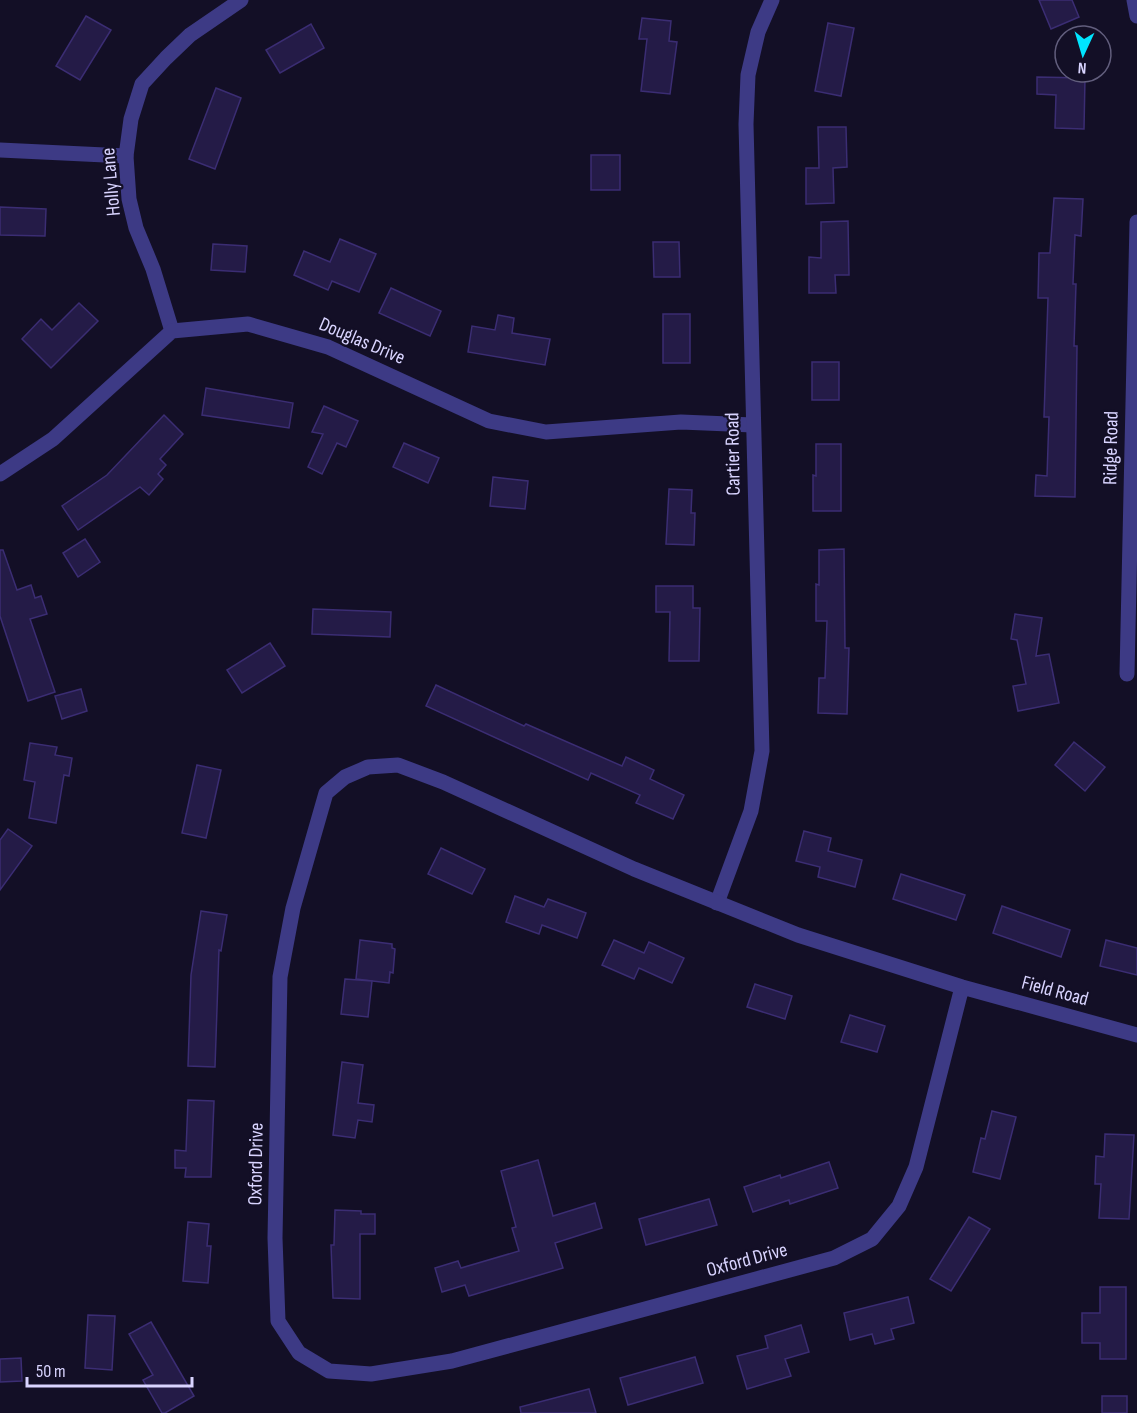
<svg xmlns="http://www.w3.org/2000/svg" width="1137" height="1413" font-family="'Sofia Sans Condensed',sans-serif">
<style>
.building{fill:#241b47;stroke:#3b2d73;stroke-width:1.5}
.lines{fill:none;stroke-linecap:round;stroke-linejoin:round}
.street{stroke:#3d3a85;stroke-width:15}
.labels{text-anchor:middle;dominant-baseline:central;stroke-width:4.5;stroke-linejoin:round;paint-order:stroke}
.street-label{font-size:20px;fill:#d9d4ff;stroke:#130f26}
</style>
<rect width="100%" height="100%" fill="#130f26"/>
<!-- building -->
<g class="building">
<path d="M1039 0H1072L1079 17 1051 29Z"/>
<path d="M86 16 111 30 80 80 56 66Z"/>
<path d="M642 18 671 21 669 41 677 42 670 94 641 91 647 39H639Z"/>
<path d="M828 23 854 28 841 96 815 91Z"/>
<path d="M311 24 324 48 280 73 266 50Z"/>
<path d="M1037 77 1085 78 1084 129 1055 128 1056 95 1037 94Z"/>
<path d="M216 88 241 98 215 169 189 159Z"/>
<path d="M818 127H846L847 167 833 168 834 203 806 204V168H819Z"/>
<rect x="591" y="155" width="29" height="35"/>
<path d="M1054 198 1083 199 1081 236 1075 235 1073 284H1076L1074 346H1077L1075 497 1035 496 1036 475 1047 476 1049 417H1044L1048 298H1038L1039 253H1050Z"/>
<path d="M0 207 46 209 45 236 0 235Z"/>
<path d="M848 221 849 275H835L836 293H809V257L821 258V222Z"/>
<path d="M340 239 376 254 359 292 332 281 328 290 294 275 304 251 330 262Z"/>
<path d="M653 242H679L680 277H654Z"/>
<path d="M213 244 247 246 245 272 211 270Z"/>
<path d="M391 288 441 311 430 336 379 313Z"/>
<path d="M79 303 98 321 51 368 22 339 41 319 52 330Z"/>
<rect x="663" y="314" width="27" height="49"/>
<path d="M498 315 514 318 512 333 550 339 545 365 468 352 472 326 495 330Z"/>
<rect x="812" y="362" width="27" height="38"/>
<path d="M206 388 293 403 289 428 202 415Z"/>
<path d="M324 406 358 421 346 447 337 443 322 474 308 467 323 434 312 432Z"/>
<path d="M164 415 183 434 160 459 166 465 158 474 163 479 149 495 140 487 78 530 62 506 107 475Z"/>
<path d="M404 443 439 458 428 483 393 467Z"/>
<path d="M816 444H841V511H813V475L816 476Z"/>
<path d="M493 477 528 481 525 509 490 506Z"/>
<path d="M669 489 692 490 691 513H695L694 545 666 544Z"/>
<path d="M85 539 100 562 78 577 63 553Z"/>
<path d="M844 549 845 648H849L847 714 818 713 819 678H825L827 621H816V584L819 585V550Z"/>
<path d="M0 550H3L17 590 31 585 35 598 41 596 47 614 30 619 55 692 28 701 0 616Z"/>
<path d="M656 586H693V608H700L699 661H669L670 612H656Z"/>
<path d="M313 609 391 612 390 637 312 634Z"/>
<path d="M1015 614 1042 618 1036 656 1049 654 1059 703 1018 711 1013 686 1026 684 1017 640 1011 639Z"/>
<path d="M270 643 285 666 242 693 227 670Z"/>
<path d="M436 685 524 726 526 724 622 766 626 757 654 770 650 779 684 795 673 819 636 803 640 795 591 773 588 780 426 706Z"/>
<path d="M81 689 87 711 62 719 55 696Z"/>
<path d="M1074 742 1105 767 1085 791 1055 765Z"/>
<path d="M30 743 57 747 55 755 72 758 69 776 64 775 56 823 29 818 35 782 24 780Z"/>
<path d="M197 765 221 770 206 838 182 833Z"/>
<path d="M8 829 32 846 0 890V840Z"/>
<path d="M804 831 831 838 828 851 862 860 855 887 818 877 820 867 796 861Z"/>
<path d="M441 848 485 869 472 894 428 874Z"/>
<path d="M901 874 965 895 956 920 893 899Z"/>
<path d="M515 896 544 907 548 899 586 913 577 938 542 925 539 934 506 922Z"/>
<path d="M1002 906 1070 930 1061 957 993 933Z"/>
<path d="M201 911 227 915 221 951 219 950 215 1067 188 1066 191 975Z"/>
<path d="M360 940 392 944V948L395 949 393 973 390 972 389 983 356 979Z"/>
<path d="M614 940 644 953 649 942 684 958 672 983 639 968 634 979 602 965Z"/>
<path d="M1106 940 1137 948V975L1100 966Z"/>
<path d="M345 979 372 981 368 1017 341 1014Z"/>
<path d="M755 984 792 996 785 1019 747 1007Z"/>
<path d="M850 1015 885 1026 877 1052 841 1042Z"/>
<path d="M342 1062 363 1065 358 1103 374 1105 372 1122 358 1120 355 1138 333 1135Z"/>
<path d="M188 1100 214 1101 211 1177H185L186 1168H175V1150L186 1151Z"/>
<path d="M992 1111 1016 1117 1000 1179 973 1172 981 1138 985 1139Z"/>
<path d="M1105 1134 1134 1135 1129 1219 1099 1218 1101 1184H1095L1096 1156 1104 1157Z"/>
<path d="M538 1160 553 1216 595 1203 602 1228 555 1243 563 1268 469 1296 465 1285 442 1292 435 1268 458 1261 461 1268 519 1251 512 1228 516 1227 501 1171Z"/>
<path d="M829 1162 838 1188 790 1204 789 1200 753 1212 744 1187 780 1175 781 1178Z"/>
<path d="M709 1199 717 1225 646 1245 639 1219Z"/>
<path d="M335 1210 361 1211V1214H375V1234H360V1299L333 1298 331 1245H334Z"/>
<path d="M969 1217 990 1229 951 1291 930 1279Z"/>
<path d="M188 1222 209 1224 207 1246H211L208 1283 183 1281Z"/>
<path d="M1100 1287H1126V1359H1100V1343H1082V1313H1100Z"/>
<path d="M908 1297 914 1323 891 1329 894 1339 875 1344 872 1334 850 1340 844 1313Z"/>
<path d="M88 1315 115 1316 112 1370 85 1368Z"/>
<path d="M151 1322 194 1396 165 1413H162L143 1380 153 1375 129 1334Z"/>
<path d="M801 1325 809 1352 785 1359 791 1376 747 1389 737 1356 768 1348 765 1336Z"/>
<path d="M695 1357 703 1383 628 1405 620 1378Z"/>
<path d="M21 1358 22 1381 0 1382V1359Z"/>
<path d="M589 1389 596 1413H521L520 1407Z"/>
<rect x="1102" y="1396" width="25" height="17"/>
</g>
<g class="lines">
<!-- street -->
<g class="street">
<path d="M1134 0 1137 16"/>
<path d="M0 150 126 156"/>
<path d="M172 331 153 269 136 228 129 199 126 156 131 119 142 84 166 58 190 35 241 0"/>
<path d="M0 474 53 439 172 331 248 324 328 347 489 421 546 432 681 422 753 425"/>
<path d="M1127 674 1137 222"/>
<path d="M717 903 751 811 762 751 746 124 748 75 758 32 772 0"/>
<path d="M962 987 916 1167 899 1206 872 1239 834 1258 452 1361 371 1374 329 1371 299 1353 278 1321 275 1238 280 977 293 908 326 793 345 777 368 767 398 765 443 782 634 869 798 935 962 987 1137 1035"/>
</g>
</g>
<g class="labels">
<!-- street labels -->
<g class="street-label">
<text transform="translate(111 182) rotate(-95)">Holly Lane</text>
<text transform="translate(362 341) rotate(23)">Douglas Drive</text>
<text transform="translate(1111 448) rotate(-89)">Ridge Road</text>
<text transform="translate(733 454) rotate(-91)">Cartier Road</text>
<text transform="translate(1055 991) rotate(15)">Field Road</text>
<text transform="translate(256 1164) rotate(-89)">Oxford Drive</text>
<text transform="translate(747 1260) rotate(-15)">Oxford Drive</text>
</g>
</g>
<!-- north arrow -->
<g transform="translate(1083 54) rotate(184)"><circle r="28" fill="#130f26" stroke="#625e7d" stroke-width="1.5"/>
<path d="M0-4.5L10 22L0 15L-10 22Z" fill="#00e5ff"/>
<text y="-9" font-size="16" font-weight="bold" text-anchor="middle" fill="#d9d4ff">N</text>
</g>
<!-- scale -->
<path d="M27 1377v9h165v-9" fill="none" stroke="#d9d4ff" stroke-width="3"/>
<text x="36" y="1377" font-size="18" fill="#d9d4ff" stroke="#130f26" stroke-width="4.5" paint-order="stroke">50 m</text>
</svg>
